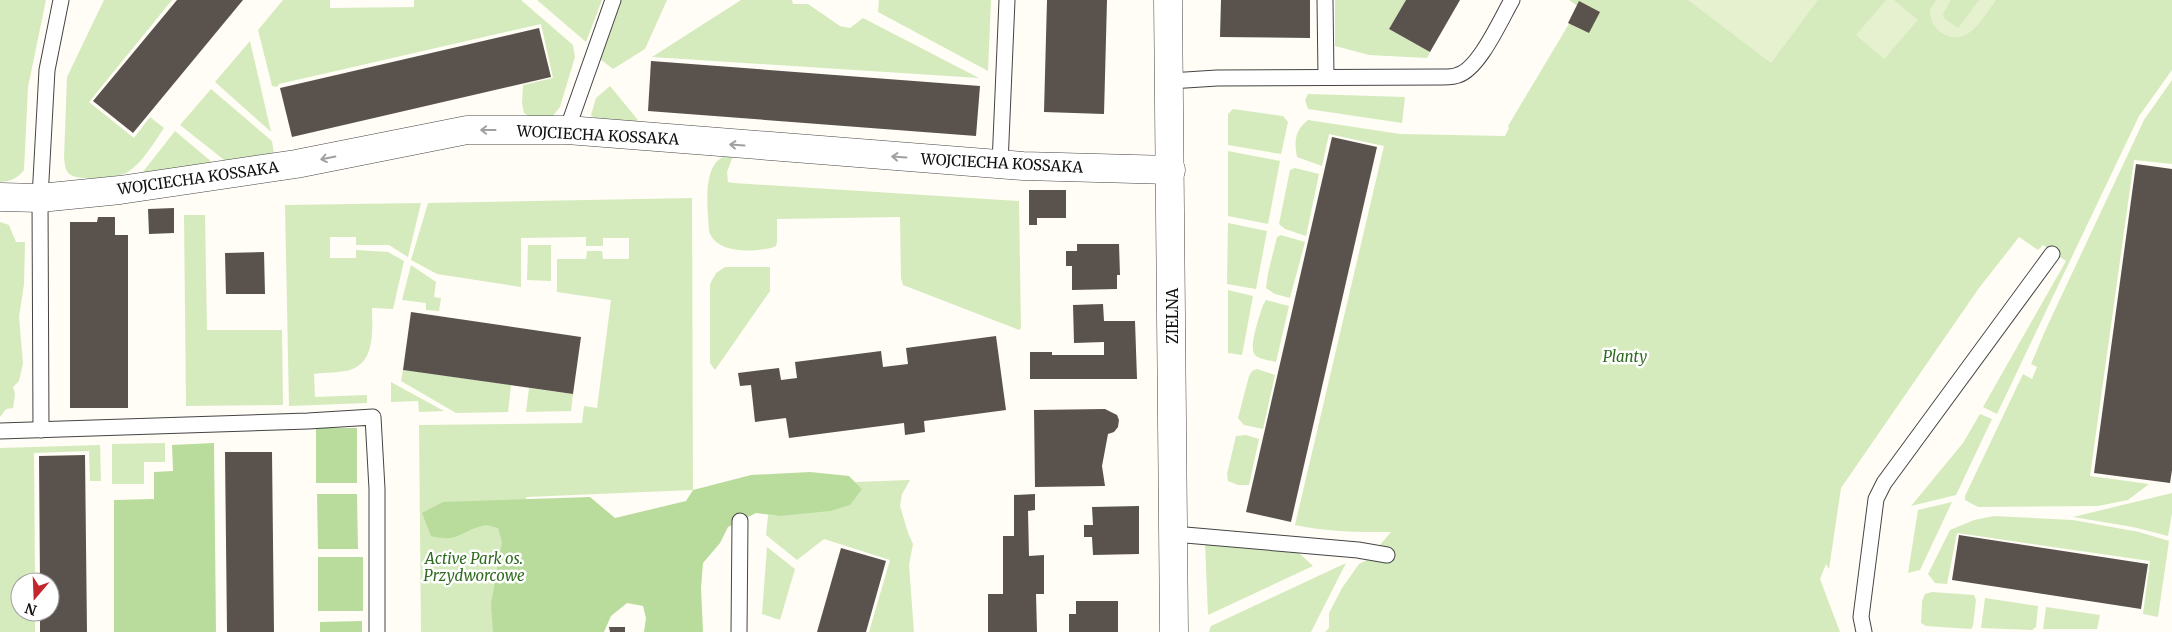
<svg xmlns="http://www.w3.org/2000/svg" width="2172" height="632" font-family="Merriweather,serif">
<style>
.green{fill:#d5ebbd}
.forest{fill:#b9dc9c}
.pitch{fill:#e6f2cf}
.building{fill:#5a524d}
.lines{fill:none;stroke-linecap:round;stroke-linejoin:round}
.lane-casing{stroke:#444;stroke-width:17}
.street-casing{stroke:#444;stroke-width:29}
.lane{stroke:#fff;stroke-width:15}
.street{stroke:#fff;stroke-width:28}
.oneway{stroke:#a0a0a0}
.labels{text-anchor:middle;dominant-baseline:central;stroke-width:5;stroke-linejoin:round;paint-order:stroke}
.street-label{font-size:15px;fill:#111;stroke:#fff}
.park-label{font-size:15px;font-style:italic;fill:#2f6b1f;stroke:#fff}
</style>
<rect width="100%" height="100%" fill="#fffdf5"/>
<!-- green -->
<g class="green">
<path d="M0 0H46L28 87 24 170C18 178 10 182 0 182Z"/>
<path d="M104 0H172L89 102 134 138 150 117 164 128C154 142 143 162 128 172 119 178 80 181 71 175 65 172 65 165 64 158L67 77Z"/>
<path d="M283 0H330V8L414 7V0H521L573 45 575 57 560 107 552 117H530L524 113 522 103 523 85 553 78 541 24 279 84 277 87 272 86 258 30Z"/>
<path d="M537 0H602L586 42Z"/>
<path d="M621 0H667L645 49 613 69 600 59Z"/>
<path d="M741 0H792L793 4H808L840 26 850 28 863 18 979 78 652 57Z"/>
<path d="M879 0H991L988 71 878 12Z"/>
<path d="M1335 0H1406L1389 29 1430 52 1427 58 1369 55 1335 46Z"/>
<path d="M1569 0H2172V70L2139 116 1997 414 1983 407 2066 261 2043 245 2038 250 2019 237 1979 288 1841 488 1829 569 1826 564 1820 579 1840 632H1325L1329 628V613L1342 588 1359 564 1367 560 1391 532C1360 532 1325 532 1295 525L1384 146 1329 134 1322 166 1297 157C1294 141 1295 130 1308 120L1400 134 1505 136 1509 128 1508 126 1579 7Z"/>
<path d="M250 41 271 132 215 82Z"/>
<path d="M2172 80V164L2134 160 2090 476 2149 484 2128 500 2098 506 1978 507 1965 500V496L2023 374 2032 379 2037 367 2031 364 2045 331 2144 120Z"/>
<path d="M610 86 638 120 637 123 599 121 591 115 596 98Z"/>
<path d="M211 89 272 141 274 154 228 163 180 125Z"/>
<path d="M1308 94 1405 97 1402 123 1308 109 1305 100Z"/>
<path d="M1233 109 1283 116 1288 122 1281 154 1228 145V114Z"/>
<path d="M175 131 213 163 142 173Z"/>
<path d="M1228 151 1280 161 1268 224 1228 216Z"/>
<path d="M726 156H733L727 172 728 182 734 183 1019 201 1021 328 1019 330 903 285 901 278 900 217 777 219V242L776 246 771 248C752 252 716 254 709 231 708 210 701 163 726 156Z"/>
<path d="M1295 168 1319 174 1306 236 1285 229 1279 224 1290 170Z"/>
<path d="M692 198 693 490 526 497 527 632H421L419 425 582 423 584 406 597 408 611 300 557 292V259H586L587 251H602L603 259H629V238H603V246H586V237L521 238V287L437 274 411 260 428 203Z"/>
<path d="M421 203 408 257 389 245H356V237H330V258H356V250L388 252 404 261 393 309 372 308C372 329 376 362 350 370 339 373 326 372 314 374L315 397 367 395V403L289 406 285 205Z"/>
<path d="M184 215H205L207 330H282L283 405 186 406Z"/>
<path d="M0 222 9 225 16 242H25L24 284 19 317 23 363 19 381 13 387 15 394 13 408 6 409 0 417Z"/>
<path d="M1228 223 1267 231 1256 289 1227 284Z"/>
<path d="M1281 235 1305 242 1290 298 1275 294 1266 288 1268 273 1277 237Z"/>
<path d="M528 245H551V281L527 280Z"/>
<path d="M411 265 436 282 434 297 441 298 439 311 426 310V303L402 300Z"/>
<path d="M725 267H770V291L715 370 710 363V284L716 273Z"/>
<path d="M1228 290 1253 296 1242 355 1228 353Z"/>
<path d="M1266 300 1289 306 1276 362C1270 360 1262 360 1256 356 1247 350 1260 315 1263 305Z"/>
<path d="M1257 369 1275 375 1263 429 1244 425 1238 418 1249 376 1252 371Z"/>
<path d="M403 370 511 385 508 412 456 413 401 381Z"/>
<path d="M391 382 444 411 419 412 418 401 391 402Z"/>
<path d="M529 388 573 394 571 411 526 412Z"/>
<path d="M1980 414 1992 419 1956 495 1911 506 1963 443Z"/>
<path d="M1246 435 1259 439 1249 485H1238L1228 481 1227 474 1236 436Z"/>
<path d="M165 443V462H144V484H112V444Z"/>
<path d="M100 445 101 481H90L89 451 34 453 35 582H20V612H35V632H0V448Z"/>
<path d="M910 480 902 494 900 506 908 533 913 544 909 565 914 632H869L890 560 824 539 797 560 766 535 768 515 779 516 862 489 855 482Z"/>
<path d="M2172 493V513L2168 536 2133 527 2073 517Z"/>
<path d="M1952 502 1920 570 1908 573 1918 510Z"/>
<path d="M1994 516 2073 520 2139 532 2169 541 2158 617 2143 614 2150 561 1957 533 1947 584 1935 583 1928 574 1950 530 1974 520Z"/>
<path d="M1209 543 1219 546 1299 553 1313 566 1208 615 1205 544Z"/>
<path d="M767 547 795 569 780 620 762 614Z"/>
<path d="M1346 563 1311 632H1209L1211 626Z"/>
<path d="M1932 592 1974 595 1976 600 1973 626 1971 629 1926 626 1921 623 1922 601 1925 594Z"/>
<path d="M1985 598 2038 606 2036 627 2032 630 1981 628Z"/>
<path d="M2046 607 2100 615 2097 629H2043Z"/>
</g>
<!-- forest -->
<g class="forest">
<rect x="316" y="428" width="41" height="55"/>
<path d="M214 443 216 632H114V500L154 499V472L173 471 172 445Z"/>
<path d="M810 472 849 476 862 489 850 505 830 511 779 516 756 513 728 527 720 543 703 563 701 588 703 632H644L646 618 643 606 627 603 611 616 604 632H493L491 604 502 542 498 528C493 527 487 524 482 526 459 532 458 543 431 536L422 513 443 502 590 497 615 518 686 501 693 490 751 475Z"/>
<path d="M317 494H357L358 549H318Z"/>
<rect x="318" y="557" width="45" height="54"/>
<path d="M362 621V632H320V622Z"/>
</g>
<!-- pitch -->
<g class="pitch">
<path d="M1688 0H1818L1771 63Z"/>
<path d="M1886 0H1894L1918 20 1884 59 1856 35Z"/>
<path d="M1936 0H1951L1943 14 1944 18 1958 28 1979 0H1996C1984 16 1967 50 1942 33 1934 28 1930 20 1930 10Z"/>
</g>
<!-- building -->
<g class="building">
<path d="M177 0H243L133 133 93 101Z"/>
<path d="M1047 0H1107L1104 114 1044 112Z"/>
<path d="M1221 0H1310V38L1220 37Z"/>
<path d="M1406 0H1460L1430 52 1389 29Z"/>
<path d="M1579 1 1600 12 1589 33 1568 23Z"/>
<path d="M539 28 551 77 292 137 280 88Z"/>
<path d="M651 61 980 86 976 136 648 111Z"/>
<path d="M1332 137 1377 147 1291 522 1246 512Z"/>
<path d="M2136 164 2172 169V470L2170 483 2094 473Z"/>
<path d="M1029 190H1066V218H1037V225H1029Z"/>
<path d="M174 208V233L149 234 148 209Z"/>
<path d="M98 217H115V235H128V408H70V222H97Z"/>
<path d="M1077 244H1119L1120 275H1117V289L1072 290V266H1066V251H1077Z"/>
<path d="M264 252 265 294H226L225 253Z"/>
<path d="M1103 304 1104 321H1135L1137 379H1030V352H1052V355H1104V342L1074 343 1073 305Z"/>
<path d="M411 312 581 337 573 394 403 370Z"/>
<path d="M996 336 1006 410 924 421 925 432 905 435 904 423 789 438 786 418 755 422 751 385 740 386 738 373 779 368 781 380 797 378 795 362 881 351 883 367 908 364 906 348Z"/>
<path d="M1105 409 1117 415 1119 420 1118 427 1114 432 1108 434 1102 466 1105 486 1035 487 1034 410Z"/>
<path d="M225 452H272L274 632H227Z"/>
<path d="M85 455 87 632H40V612H50V582H40L39 456Z"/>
<path d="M1035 494V510L1028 511 1029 556 1044 555V594H1036L1037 632H988V594H1003V536H1014V495Z"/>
<path d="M1139 506V554L1093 555 1092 537H1084V525H1093L1092 507Z"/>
<path d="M1959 535 2148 564 2141 609 1952 580Z"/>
<path d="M841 548 886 561 866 632H817Z"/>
<path d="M1076 601H1118V632H1069V614H1076Z"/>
<path d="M609 627H625V632H610Z"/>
</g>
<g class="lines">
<!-- lane casing -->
<g class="lane-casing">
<g id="lane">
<path d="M1325 0 1326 77"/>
<path d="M1170 81 1217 78 1443 77C1448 77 1454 77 1458 75 1479 69 1501 19 1512 0"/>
<path d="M567 130 613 0"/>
<path d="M1000 164 1007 0"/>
<path d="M41 430 40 198 47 70 61 0"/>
<path d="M0 431 308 421 373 417 377 489V632"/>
<path d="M1174 534 1358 550 1387 555"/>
<path d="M739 632 740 521"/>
<path d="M1864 632 1861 617 1876 499 1884 483 2052 254"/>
</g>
</g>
<!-- street casing -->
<g class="street-casing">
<g id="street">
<path d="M1168 0 1174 632"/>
<path d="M0 197 40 198 120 190 296 164 467 130H567L1023 166 1171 170"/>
</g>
</g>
<!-- lane -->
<use href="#lane" class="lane"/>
<!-- street -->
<use href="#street" class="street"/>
</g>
<!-- one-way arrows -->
<defs><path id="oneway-shaft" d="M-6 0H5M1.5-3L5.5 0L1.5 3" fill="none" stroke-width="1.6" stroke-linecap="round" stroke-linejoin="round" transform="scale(1.25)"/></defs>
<g class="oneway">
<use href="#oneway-shaft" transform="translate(488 130) rotate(-180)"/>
<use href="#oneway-shaft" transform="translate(737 145) rotate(-176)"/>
<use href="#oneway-shaft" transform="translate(899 157) rotate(-176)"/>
<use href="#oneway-shaft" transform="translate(328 158) rotate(169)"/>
</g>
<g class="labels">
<!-- street labels -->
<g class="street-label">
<text transform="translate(598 135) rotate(3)">WOJCIECHA KOSSAKA</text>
<text transform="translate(1002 163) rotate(3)">WOJCIECHA KOSSAKA</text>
<text transform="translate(198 178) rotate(-8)">WOJCIECHA KOSSAKA</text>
<text transform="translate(1172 316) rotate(-90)">ZIELNA</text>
</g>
<!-- park labels -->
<g class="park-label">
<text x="1625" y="356">Planty</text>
<text x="474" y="558">Active Park os.<tspan x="474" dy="17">Przydworcowe</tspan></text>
</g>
</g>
<!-- north arrow -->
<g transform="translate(35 597) rotate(199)"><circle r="24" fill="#ffffff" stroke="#a0a0a0"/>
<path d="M0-4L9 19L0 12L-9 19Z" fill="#c4262e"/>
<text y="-8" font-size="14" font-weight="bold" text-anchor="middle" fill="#111111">N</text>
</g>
</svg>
